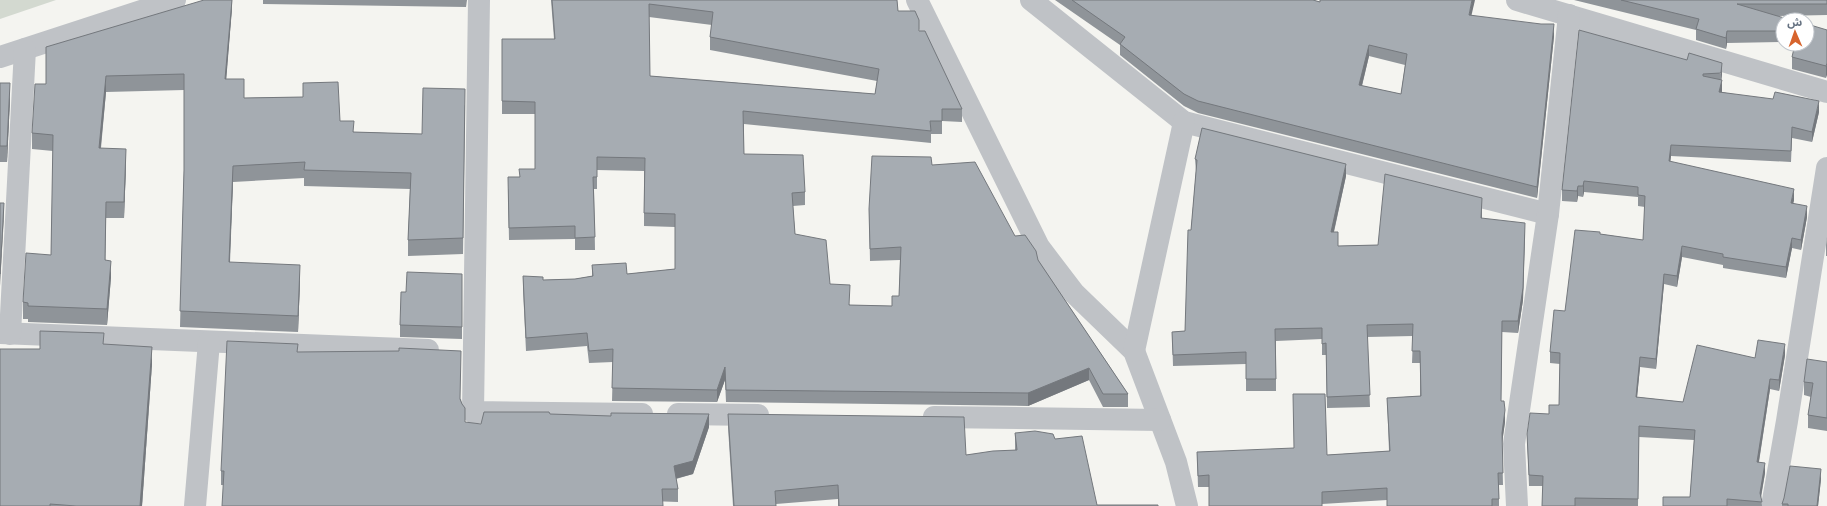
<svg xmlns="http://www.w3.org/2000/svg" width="1827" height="506" font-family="Lato,'Noto Sans Arabic',sans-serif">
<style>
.green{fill:#d3d9d0}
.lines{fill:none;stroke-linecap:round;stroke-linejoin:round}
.minor{stroke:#bfc2c6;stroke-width:22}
.wall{fill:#8f9499;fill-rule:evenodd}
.shaded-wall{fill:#74787d}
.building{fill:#a6acb2;stroke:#74787d;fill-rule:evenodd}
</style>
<rect width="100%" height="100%" fill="#f4f4f0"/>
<!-- green -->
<path class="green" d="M0 0H56L0 19Z"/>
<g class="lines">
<!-- minor -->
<g class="minor">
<path d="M479 0 473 412 642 414"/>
<path d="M917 0 1039 247 1074 293 1134 351 1176 462 1187 506"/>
<path d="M1031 0 1184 122 1548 214"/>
<path d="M1517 0 1827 92"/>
<path d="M0 57 175 0"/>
<path d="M0 333 428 350"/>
<path d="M10 334 25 49"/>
<path d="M1134 351 1184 122"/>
<path d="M678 414 758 415"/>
<path d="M934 417 1160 420"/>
<path d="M195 506 209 342"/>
<path d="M1517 506 1514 444 1548 214 1569 15"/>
<path d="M1772 506 1787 421 1827 168"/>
</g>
</g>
<!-- wall -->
<g class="wall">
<path d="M232 0V8L226 79 244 98 303 97V83L340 121 354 132 422 134 465 105 463 254 408 256V240L410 189 304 186V178L233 182 230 263 300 281 298 332 180 327 184 170V90L106 92 101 148 126 165 124 218H106L105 260 111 277 107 325 28 322V319H23V302L51 255 53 151 32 149V133L46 84Z"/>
<path d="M263 0H467L466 7 263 4Z"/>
<path d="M551 0H897L898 11 919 31 962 109V122L942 121V134H931V143L744 124V154L805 192V205L793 206 795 234 830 284 850 305 892 306 899 296 900 260 870 261 869 209 932 165 1015 236 1038 260 1128 394V407H1103L1089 380 1028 406 726 402 725 380 717 402 612 401 613 362 589 363 587 346 526 351 523 289V276L543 280 575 279 592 276V265L627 274 675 269V227L644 226V171L597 170V189H594L595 250H575V239L509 240 508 190 519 177 535 169V114H502V39H554ZM649 17 712 25 710 37V50L877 81 875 94 650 76Z"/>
<path d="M1055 0H1313L1320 2 1471 15 1554 36 1537 198 1198 113 1184 106 1120 55V45ZM1369 56 1405 65 1401 94 1362 86Z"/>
<path d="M1574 0H1827V15L1776 16 1783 20V42L1727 43 1726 49 1696 40V30Z"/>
<path d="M1579 30 1722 74 1721 80 1722 92 1819 112 1812 142 1792 138 1791 162 1671 156 1670 162 1794 200 1793 203 1807 217 1801 250 1792 248 1786 278 1723 268V265L1682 257 1677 287 1664 284 1656 369 1640 367 1637 397 1683 402 1755 358 1785 355 1779 391 1770 389 1759 462 1765 473 1761 498 1762 506H1663L1690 497 1694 440 1639 437 1638 506H1542L1543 486H1529L1527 434 1559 405 1560 364 1550 363V352L1565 311 1600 234 1643 240 1645 207 1638 206V197L1584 192 1583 197 1578 196 1577 202 1562 201V190Z"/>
<path d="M1827 30 1826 78 1792 69V57Z"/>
<path d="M0 83 10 99 7 162H0Z"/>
<path d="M1195 159 1346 176 1334 232 1338 246 1378 245 1482 210V219L1525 235 1523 300 1518 333 1502 332 1501 401 1505 422 1502 441 1503 485H1499V506H1387V500L1322 504 1209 487H1198L1197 452 1327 455 1389 451 1387 398 1420 396V363H1412L1413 336 1367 337 1370 407 1327 408 1326 355H1322V339L1276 341V391H1246V364L1173 366 1172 332 1185 331 1191 230 1196 171Z"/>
<path d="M1827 237V256H1826V245Z"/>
<path d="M462 274V339L400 337V325L406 292Z"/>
<path d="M104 344 152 364 142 506H0L40 349Z"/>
<path d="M298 352 461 399 465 423 481 424 550 414 709 427 693 474 676 479 678 489V502L221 485V471Z"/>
<path d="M1827 362V431L1808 428V415L1811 397 1804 395V382Z"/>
<path d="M728 414 966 455 1015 450V433L1055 439 1097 505 1158 506H838V499L776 504V506H733L728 427Z"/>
<path d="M1821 479 1818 506H1782V504Z"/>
</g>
<!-- shaded-wall -->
<g class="shaded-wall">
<path d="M232 0V8L225 95V79Z"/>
<path d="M1472 0H1475L1469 26V15Z"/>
<path d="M1554 24V36L1537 198V187Z"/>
<path d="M1727 31V43L1726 49V38Z"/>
<path d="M1369 45V56L1359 97V85Z"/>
<path d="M1722 63V74L1721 84V73Z"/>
<path d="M1827 63V75L1826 78V66Z"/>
<path d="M106 76V92L99 164V148Z"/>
<path d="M1722 80V91L1719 103V92Z"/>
<path d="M10 83V99L7 162V146Z"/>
<path d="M1819 101V112L1812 142V132Z"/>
<path d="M1671 145V156L1669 172V161Z"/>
<path d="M126 149V165L124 218V202Z"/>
<path d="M1346 164V176L1331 244V232Z"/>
<path d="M233 166V182L229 279V262Z"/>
<path d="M1584 181V192L1583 197V186Z"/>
<path d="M1578 186V196L1577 202V191Z"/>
<path d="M1794 189V200L1791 214V203Z"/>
<path d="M1482 198V210L1481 230V218Z"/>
<path d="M106 202V218L105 276V260Z"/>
<path d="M4 203V215L0 286V274Z"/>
<path d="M1807 206V217L1801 250V240Z"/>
<path d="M1525 223 1523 300 1518 333V321Z"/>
<path d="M1792 238V248L1786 278V267Z"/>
<path d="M1682 246V257L1677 287V276Z"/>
<path d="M111 261V277L107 325V309Z"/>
<path d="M300 265V281L298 332V316Z"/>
<path d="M1664 274V284L1656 369V359Z"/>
<path d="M1785 344V355L1779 391V380Z"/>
<path d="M152 347V364L142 506H140Z"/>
<path d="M1640 357V367L1636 408V397Z"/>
<path d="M725 367V380L717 402V390Z"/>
<path d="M1089 368V380L1028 406V393Z"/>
<path d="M1770 379V389L1757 473V462Z"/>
<path d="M1505 410V422L1502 444V433Z"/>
<path d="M709 414V427L693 474 674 479V466Z"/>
<path d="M1765 463V473L1760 501V493Z"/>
<path d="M1821 469V479L1818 506H1817Z"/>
</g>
<!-- building -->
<g class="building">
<path d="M204 0H232L225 79H244V98L303 97V83L338 82 340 121H354L353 132 422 134 423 88 465 89 463 238 408 240 411 173 304 170 305 162 233 166 229 262 300 265 298 316 180 311 184 170V74L106 76 99 148 126 149 124 202H106L105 260 111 261 107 309 28 306V303L23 302 26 253 51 255 53 135 32 133 35 84H46V47Z"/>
<path d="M552 0H897L898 11H915L919 20V31H925L962 109H942V121H930L931 131 743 111 744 154 803 155 805 192 792 193 795 234 826 240 830 284 850 285 849 305 892 306V296H899L901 247 870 249 869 209 872 156 931 157 932 165 975 162 1015 236 1025 235 1036 251 1038 260 1128 394H1103L1089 368 1028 393 726 390 725 367 717 390 612 388 613 349 589 351 587 333 526 338 523 276 543 277V280L575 279 593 276 592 265 626 263 627 274 675 269V214L644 213 645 158 597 157V177H593L595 237 575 238V226L509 228 508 177H520L519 169H535V102L502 101V39H555ZM649 4 713 12 710 37 879 69 875 94 650 76Z"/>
<path d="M1072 0H1313L1320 2V0H1472L1469 15 1541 24H1554L1537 187 1198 101 1184 94 1120 44 1125 37ZM1369 45 1407 54 1401 94 1359 85Z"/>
<path d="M1621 0H1827V4H1737L1791 20H1783V31H1727L1726 38 1696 29 1699 19Z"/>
<path d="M1807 24 1827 30V63L1826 66 1792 57 1795 44H1807Z"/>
<path d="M1579 30 1687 60 1689 53 1722 63 1721 73 1703 74V76L1722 80 1719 92 1773 99 1775 92 1819 101 1812 132 1792 127 1791 151 1671 145 1669 161 1794 189 1791 203 1807 206 1801 240 1792 238 1786 267 1723 257V254L1682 246 1677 276 1664 274 1656 359 1640 357 1636 397 1683 402 1697 345 1755 358 1758 340 1785 344 1779 380 1770 379 1757 462 1765 463 1760 493 1762 502 1727 499V506H1663V497H1690L1695 430 1639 426 1638 499 1575 498V506H1542L1543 476 1529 475 1527 434 1530 413 1549 414V405H1559L1560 353 1550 352 1554 310 1565 311 1575 230 1600 232V234L1643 240 1645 196 1638 195V187L1584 181 1583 186H1578L1577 191 1562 190Z"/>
<path d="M0 83H10L7 146H0Z"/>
<path d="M1202 128 1346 164 1331 232H1338V246L1378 245 1385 174 1482 198 1481 218 1525 223 1523 288 1518 321H1502L1501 401H1504L1505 410 1502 433 1503 473H1498L1499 499H1492V506H1387V488L1322 492V506H1209V475L1198 476 1197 452 1294 448 1293 394H1325L1327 455 1390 451 1387 398 1421 396 1420 351H1412L1413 324 1367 325 1370 395 1327 397 1326 343 1322 344V328L1275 329 1276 379H1246V352L1173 355 1172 332 1185 331 1188 230H1191L1197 160 1195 159Z"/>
<path d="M0 203H4L0 274Z"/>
<path d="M407 272 462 274V327L400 325 401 292H406Z"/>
<path d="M40 331 104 333 103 344 152 347 140 506H76L50 504V506H0V349H40Z"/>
<path d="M227 341 298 344 297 352 399 351V348L461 351 460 399 462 404 465 408V422L481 424 484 412H549L550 414 611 416V413L709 414 693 461 674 466 678 489H662L663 506H222L224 471H221Z"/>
<path d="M1807 359 1827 362V418L1808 415 1813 383 1804 382Z"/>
<path d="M728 414 964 417 966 455 993 451 1017 450 1015 433 1035 431 1053 434 1055 439 1082 436 1097 505H1158V506H839L838 485 775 491 776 506H734Z"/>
<path d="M1790 466 1821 469 1817 506H1788V504H1782L1784 498Z"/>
</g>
<!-- north arrow -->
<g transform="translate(1795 32) rotate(358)"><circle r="19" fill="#ffffff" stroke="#c1c6cc"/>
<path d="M0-3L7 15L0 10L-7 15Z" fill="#d7642d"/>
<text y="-6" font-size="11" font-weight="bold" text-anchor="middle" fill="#657180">ش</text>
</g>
</svg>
